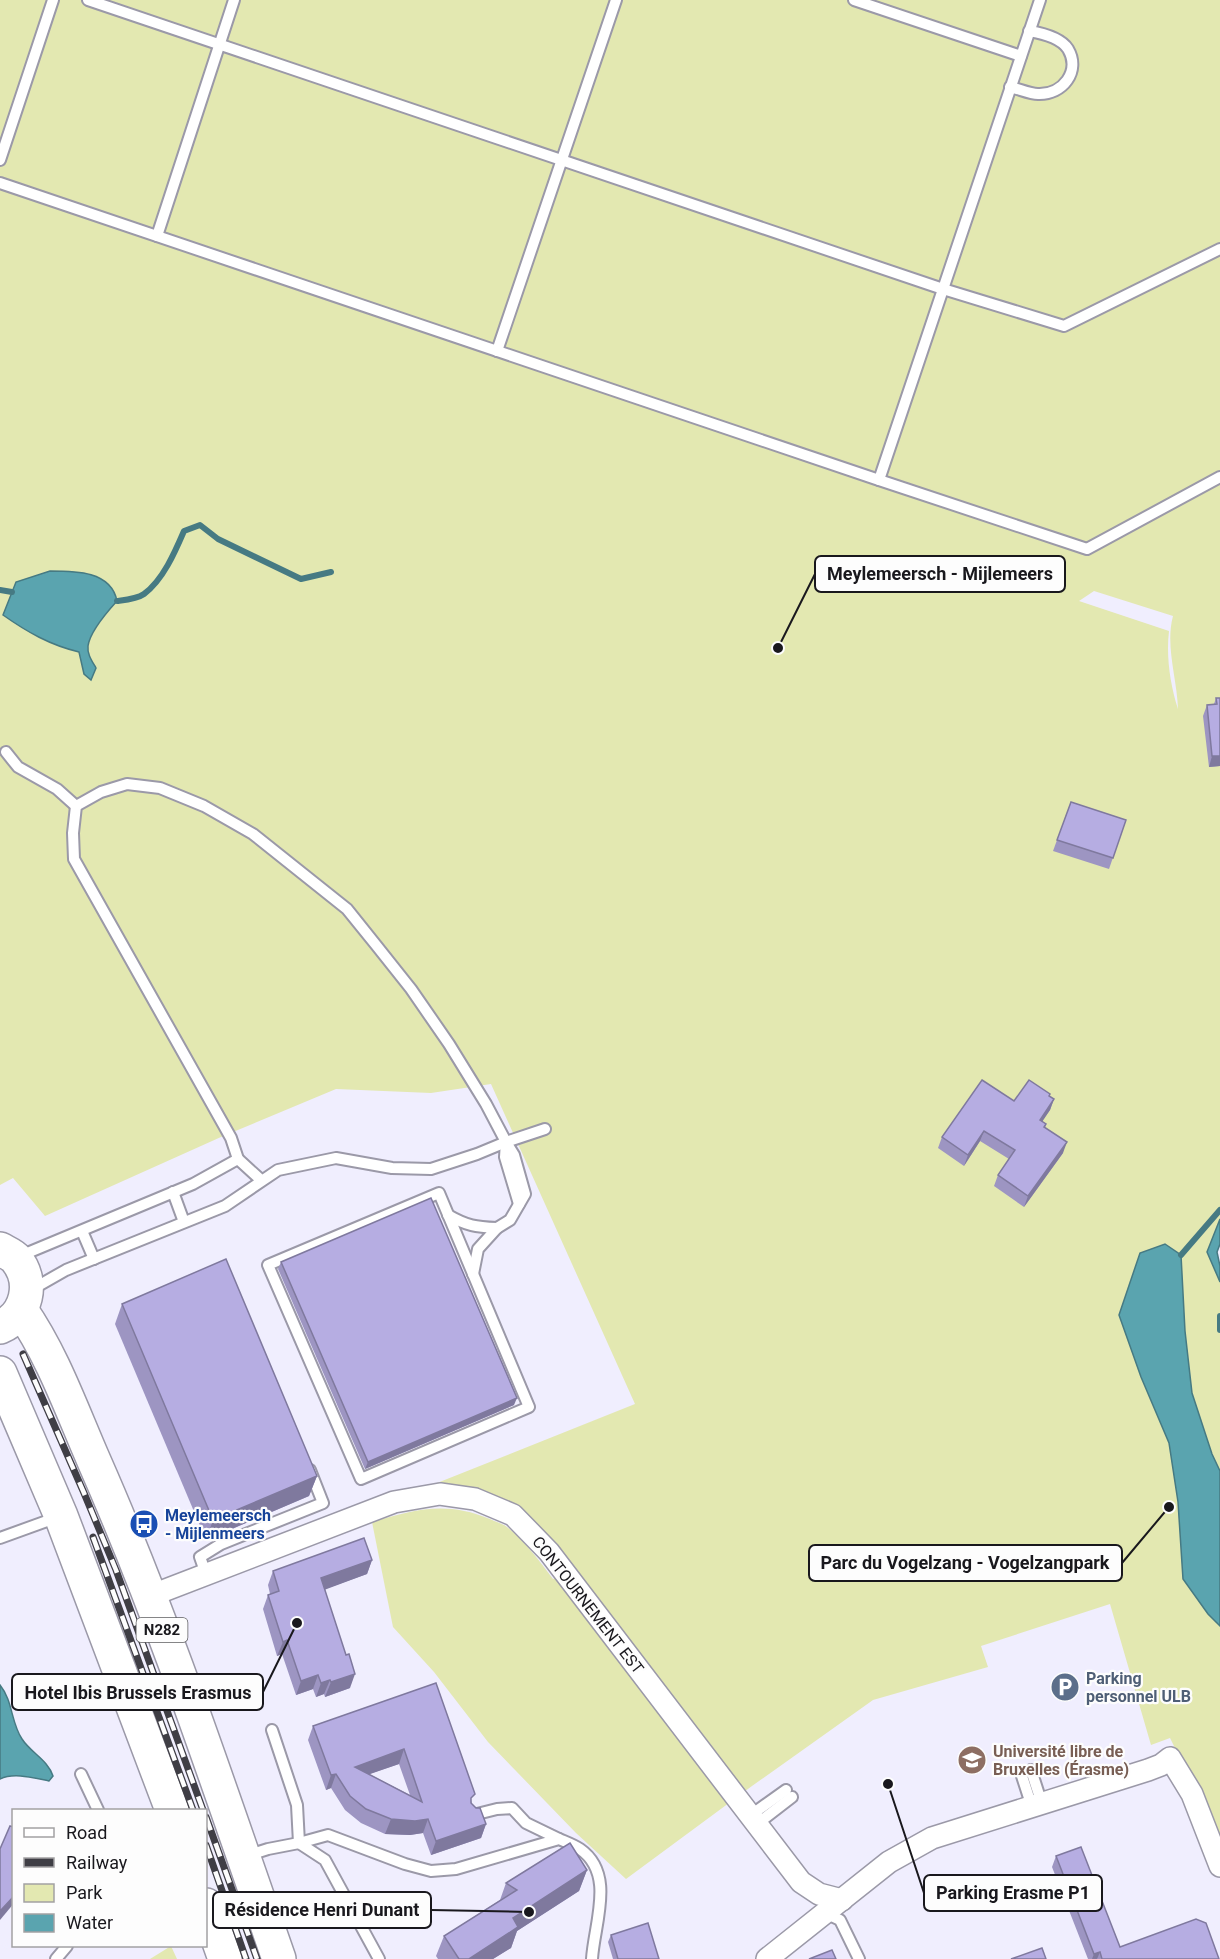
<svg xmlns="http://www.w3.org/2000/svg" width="1220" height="1959" font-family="Roboto,sans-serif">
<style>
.green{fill:#e3e8b1;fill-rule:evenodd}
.water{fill:#5aa4af;stroke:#467a83;stroke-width:1.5}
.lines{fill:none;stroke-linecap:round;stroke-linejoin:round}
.stream{stroke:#467a83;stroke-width:6}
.lane-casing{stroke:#9b99a8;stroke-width:14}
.street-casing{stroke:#9b99a8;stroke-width:24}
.primary-casing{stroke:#9b99a8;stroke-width:36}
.lane{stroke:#fff;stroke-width:10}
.street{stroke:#fff;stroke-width:21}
.primary{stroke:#fff;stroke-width:33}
.rail-casing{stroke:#3f3e45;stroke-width:7}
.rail{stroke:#fdfdfd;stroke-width:4.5;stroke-dasharray:14;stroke-linecap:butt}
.wall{fill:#9d95c2;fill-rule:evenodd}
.shaded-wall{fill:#7f799e}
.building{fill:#b6ade2;stroke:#7f799e;stroke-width:1.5;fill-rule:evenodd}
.labels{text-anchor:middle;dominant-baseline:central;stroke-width:4.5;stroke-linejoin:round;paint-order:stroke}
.shield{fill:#fdfdfd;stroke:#5d5d60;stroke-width:1.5}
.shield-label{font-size:15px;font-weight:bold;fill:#19181d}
.transit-label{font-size:16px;font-weight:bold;fill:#164399;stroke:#fdfdfd;text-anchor:start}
.street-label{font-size:16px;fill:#19181d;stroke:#fdfdfd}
.service-label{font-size:16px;font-weight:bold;fill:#4e5e75;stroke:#fdfdfd;text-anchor:start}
.education-label{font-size:16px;font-weight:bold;fill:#785e54;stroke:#fdfdfd;text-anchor:start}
.leader{fill:none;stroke:#19181d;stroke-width:2}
.callout-dot{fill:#19181d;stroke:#fdfdfd;stroke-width:2}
.callout{fill:#fdfdfd;stroke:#19181d;stroke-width:2}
.callout-label{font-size:18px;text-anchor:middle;font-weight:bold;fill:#19181d}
</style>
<rect width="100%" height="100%" fill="#f0eefe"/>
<!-- green -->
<g class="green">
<path d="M0 0H1220V1240L1217 1252 1220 1267V1836L1203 1791 1179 1756 1170 1738 1151 1745 1110 1604 981 1646 988 1667 873 1700 752 1786 626 1879 576 1833 488 1742 434 1672 393 1627 372 1522C416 1509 446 1501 490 1519 495 1522 502 1523 507 1527 523 1539 541 1563 553 1579L574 1571 558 1547 432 1485 635 1404 491 1084 431 1093 336 1089 221 1137 45 1216 13 1178 0 1185ZM1094 591 1173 616C1165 646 1177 678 1178 709 1170 684 1166 656 1169 631L1079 601Z"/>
<path d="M171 1946 177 1959H150Z"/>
</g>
<!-- water -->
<g class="water">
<path d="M50 571C76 571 111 571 117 601 107 612 90 631 88 646 87 654 92 661 96 668L91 680 84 674 79 652C50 645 27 632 3 615L16 582Z"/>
<path d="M1220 1219V1244L1217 1252 1220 1266V1282L1207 1252Z"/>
<path d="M1165 1244 1181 1255 1185 1331 1192 1393 1212 1454 1220 1471V1626L1208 1614 1183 1579 1178 1502 1169 1443 1141 1377 1119 1315 1140 1253Z"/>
<path d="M0 1685C13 1701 11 1723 22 1739 31 1753 48 1760 53 1776L49 1781C34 1778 14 1772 0 1779Z"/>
</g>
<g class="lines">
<!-- stream -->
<g class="stream">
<path d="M0 590 12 592"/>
<path d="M117 601C125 600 137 599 144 594 163 580 175 552 184 531L200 525 218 539 301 579 331 572"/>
<path d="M1181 1255 1220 1210"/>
<path d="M1220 1316V1330"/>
</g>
<!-- lane casing -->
<g class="lane-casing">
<g id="lane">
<path d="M88 0 943 289 1064 326 1220 249"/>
<path d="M854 0 1021 56"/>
<path d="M1040 0 879 480 1087 549 1220 477"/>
<path d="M1010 87C1019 89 1030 94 1038 94 1063 95 1081 71 1068 49 1061 38 1041 33 1029 31"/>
<path d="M0 160 53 0"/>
<path d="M0 183 879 480"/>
<path d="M157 236 234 0"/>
<path d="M497 351 616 0"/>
<path d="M6 752 18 767 57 789 76 806"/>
<path d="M506 1142 505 1157 519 1204"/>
<path d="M506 1142 545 1129"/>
<path d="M173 1192 184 1222"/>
<path d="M439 1193 529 1407 361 1479 268 1265Z"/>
<path d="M448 1215C467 1226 476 1227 497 1228"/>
<path d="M82 1231 94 1259"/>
<path d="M20 1256 193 1184 238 1159"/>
<path d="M473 1274 478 1249 497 1228 510 1220 525 1194 514 1155 506 1142"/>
<path d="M31 1290 66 1270 225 1206 278 1170 336 1158 392 1168 431 1169 477 1154 506 1142 486 1104 449 1044 411 989 376 945 347 909 253 834 204 806 160 788 127 784 101 792 76 806 73 833 74 859 231 1138 238 1159 261 1180"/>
<path d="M0 1538 58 1517"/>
<path d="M206 1574 200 1557 221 1544 323 1503 310 1470"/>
<path d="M272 1730 297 1805 299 1843"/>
<path d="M1031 1770 1042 1804"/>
<path d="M1021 1773 1032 1807"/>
<path d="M81 1774 98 1810"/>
<path d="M473 1815 497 1809 512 1808 526 1823 559 1839"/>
<path d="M751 1815 786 1790"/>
<path d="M757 1824 792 1797"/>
<path d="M299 1843 325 1860 379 1959"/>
<path d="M246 1856 268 1849 299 1843 328 1835 405 1864 431 1871 456 1869 559 1839C566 1842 574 1845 580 1849 616 1874 594 1924 592 1959"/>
<path d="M825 1913 840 1920 859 1959"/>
<path d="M56 1959 67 1946"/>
</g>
</g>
<!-- street casing -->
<g class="street-casing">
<g id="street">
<path d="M150 1596 394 1502 440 1494 475 1499 513 1515 549 1552 801 1882 819 1894 842 1900"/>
<path d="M767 1959 889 1862 932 1838 1148 1770 1161 1765 1170 1758 1192 1794 1220 1866"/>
</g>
</g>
<!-- primary casing -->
<g class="primary-casing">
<g id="primary">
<path d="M0 1249C5 1252 13 1255 16 1259 35 1282 27 1316 0 1327"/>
<path d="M21 1310C53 1356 72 1411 94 1461 165 1622 221 1793 279 1959"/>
<path d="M0 1373 61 1516 172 1810"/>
<path d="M206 1905 225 1959"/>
</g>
</g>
<!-- lane -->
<use href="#lane" class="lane"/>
<!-- street -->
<use href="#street" class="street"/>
<!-- primary -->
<use href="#primary" class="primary"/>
<!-- rail casing -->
<g class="rail-casing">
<g id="rail">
<path d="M23 1354 84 1493 116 1570 203 1810"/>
<path d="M93 1537 193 1810"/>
<path d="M206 1817 257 1959"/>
<path d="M206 1845 246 1959"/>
</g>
</g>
<!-- rail -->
<use href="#rail" class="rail"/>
</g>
<!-- wall -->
<g class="wall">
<path d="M1216 698 1220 766 1209 767 1203 716 1207 705 1214 704Z"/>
<path d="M1071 802 1126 820 1109 869 1053 851Z"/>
<path d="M1049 1096 1054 1099 1050 1110 1042 1121 1046 1124 1045 1128 1063 1153 1024 1207 994 1186 998 1175 1009 1159 980 1141 964 1166 938 1148 942 1137 1014 1101Z"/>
<path d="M281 1262 514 1405 365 1469 278 1269Z"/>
<path d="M122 1304 317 1476 309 1496 206 1540 115 1324Z"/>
<path d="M372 1560 367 1574 325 1589 350 1688 325 1697 324 1694 316 1697 313 1689 296 1695 282 1654 277 1656 263 1609 268 1595 270 1594 268 1585 273 1571Z"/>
<path d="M436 1683 472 1804 486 1824 481 1838 431 1855 423 1833 410 1835 385 1834 361 1823 345 1810 331 1788 326 1790 308 1740 313 1726ZM399 1764 410 1795 369 1774Z"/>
<path d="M1056 1856 1120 1947 1219 1959H1088L1052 1867Z"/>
<path d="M587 1870 579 1891 517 1931 511 1948 493 1959H438L436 1956 444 1936 500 1900 506 1883Z"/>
<path d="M611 1935 659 1959H613L608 1942Z"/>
</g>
<!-- shaded-wall -->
<g class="shaded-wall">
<path d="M1212 756H1220V766L1209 767Z"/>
<path d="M1054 1099 1050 1110 1036 1131 1040 1120Z"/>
<path d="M984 1131 980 1141 964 1166 968 1155Z"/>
<path d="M1067 1142 1063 1153 1024 1207 1028 1196Z"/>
<path d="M517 1398 514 1405 365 1469 368 1462Z"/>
<path d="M317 1476 309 1496 206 1540 213 1520Z"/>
<path d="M372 1560 367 1574 316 1593 321 1578Z"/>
<path d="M287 1640 282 1654 277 1656 283 1642Z"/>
<path d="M355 1674 350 1688 325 1697 331 1682Z"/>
<path d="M318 1675 313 1689 296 1695 301 1681Z"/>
<path d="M330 1680 324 1694 316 1697 321 1683Z"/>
<path d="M404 1749 399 1764 350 1781 355 1767Z"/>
<path d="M336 1774 331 1788 326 1790 331 1775Z"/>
<path d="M391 1819H428L423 1833 410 1835 385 1834Z"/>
<path d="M486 1824 481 1838 431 1855 436 1841Z"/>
<path d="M587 1870 579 1891 517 1931 511 1948 493 1959H469L513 1918Z"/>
<path d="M14 1896V1903L10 1908 0 1920V1911Z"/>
<path d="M1100 1952 1097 1959H1092L1094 1954Z"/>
</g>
<!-- building -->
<g class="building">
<path d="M1216 698H1220V756H1212L1207 705 1217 704Z"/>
<path d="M1071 802 1126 820 1113 858 1057 840Z"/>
<path d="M982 1080 1014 1101 1029 1080 1050 1094 1049 1096 1054 1099 1040 1120 1046 1124 1044 1127 1067 1142 1028 1196 998 1175 1015 1150 984 1131 968 1155 942 1137Z"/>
<path d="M431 1198 517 1398 368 1462 281 1262Z"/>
<path d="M226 1259 317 1476 213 1520 122 1304Z"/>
<path d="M364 1538 372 1560 321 1578 346 1655 349 1654 355 1674 331 1682 330 1680 321 1683 318 1675 301 1681 287 1640 283 1642 268 1595 279 1591 273 1571Z"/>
<path d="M436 1683 475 1794 471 1798V1803L476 1808H480L486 1824 436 1841 428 1819 415 1821 391 1819 366 1809 350 1796 336 1774 331 1775 313 1726ZM404 1749 422 1802 355 1767Z"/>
<path d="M10 1826 14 1827V1896L0 1911V1849Z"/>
<path d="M570 1843 587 1870 513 1918 518 1927 469 1959H459L444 1936 517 1890 506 1883Z"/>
<path d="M1081 1847 1120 1947 1196 1919 1206 1923 1219 1959H1102L1100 1952 1094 1954 1056 1856Z"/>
<path d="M648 1923 659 1959H618L611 1935Z"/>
<path d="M1042 1948 1046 1959H1011Z"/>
<path d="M832 1950 836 1959H809Z"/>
</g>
<!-- icons -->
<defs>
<g id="bus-disc" transform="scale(1.5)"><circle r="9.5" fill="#1a4fb4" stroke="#fdfdfd"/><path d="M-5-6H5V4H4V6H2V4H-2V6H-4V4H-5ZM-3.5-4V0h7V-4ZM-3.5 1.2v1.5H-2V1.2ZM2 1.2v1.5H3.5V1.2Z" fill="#fff"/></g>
<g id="parking-disc" transform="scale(1.5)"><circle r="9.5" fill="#5c6f8a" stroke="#fdfdfd"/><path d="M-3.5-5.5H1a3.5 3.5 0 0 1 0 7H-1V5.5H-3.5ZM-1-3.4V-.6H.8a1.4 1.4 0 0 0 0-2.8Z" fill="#fff"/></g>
<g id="university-disc" transform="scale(1.5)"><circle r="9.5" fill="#8d6e63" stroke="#fdfdfd"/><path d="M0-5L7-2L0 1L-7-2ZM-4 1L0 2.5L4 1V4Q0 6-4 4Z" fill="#fff"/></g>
</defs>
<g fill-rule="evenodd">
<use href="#bus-disc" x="144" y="1524"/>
<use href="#parking-disc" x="1065" y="1687"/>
<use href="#university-disc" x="972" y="1760"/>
</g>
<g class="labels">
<!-- shield labels -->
<rect class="shield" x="136.5" y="1618" width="51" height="24" rx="4.5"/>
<g class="shield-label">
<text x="162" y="1630">N282</text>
</g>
<!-- transit labels -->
<g class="transit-label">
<text x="165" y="1515">Meylemeersch<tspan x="165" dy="18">- Mijlenmeers</tspan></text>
</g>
<!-- street labels -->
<g class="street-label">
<text transform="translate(588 1605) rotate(52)">CONTOURNEMENT EST</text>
</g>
<!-- service labels -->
<g class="service-label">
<text x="1086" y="1678">Parking<tspan x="1086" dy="18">personnel ULB</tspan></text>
</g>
<!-- education labels -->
<g class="education-label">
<text x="993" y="1751">Université libre de<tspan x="993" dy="18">Bruxelles (Érasme)</tspan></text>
</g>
</g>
<!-- callouts -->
<path class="leader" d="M778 648L815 574M1169 1507L1122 1563M297 1623L263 1692M888 1784L924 1893M529 1912L431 1910"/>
<g class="callout-dot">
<circle cx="778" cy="648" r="6"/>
<circle cx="1169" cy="1507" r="6"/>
<circle cx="297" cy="1623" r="6"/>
<circle cx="888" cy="1784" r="6"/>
<circle cx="529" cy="1912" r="6"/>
</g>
<g class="callout">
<rect x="815" y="556" width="250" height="36" rx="6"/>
<rect x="809" y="1545" width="313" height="36" rx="6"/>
<rect x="12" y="1674" width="251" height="36" rx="6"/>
<rect x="924" y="1875" width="178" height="36" rx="6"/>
<rect x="213" y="1892" width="218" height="36" rx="6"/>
</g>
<g class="callout-label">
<text x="940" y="580">Meylemeersch - Mijlemeers</text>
<text x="965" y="1569">Parc du Vogelzang - Vogelzangpark</text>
<text x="138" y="1699">Hotel Ibis Brussels Erasmus</text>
<text x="1013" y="1899">Parking Erasme P1</text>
<text x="322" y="1916">Résidence Henri Dunant</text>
</g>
<!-- legend -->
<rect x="12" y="1809" width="195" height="138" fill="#fdfdfd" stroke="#a2a1a3" stroke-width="1.5"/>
<rect x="24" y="1828" width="30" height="9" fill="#ffffff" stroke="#a2a1a3" stroke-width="1.5"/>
<text x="66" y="1839" font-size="18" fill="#19181d">Road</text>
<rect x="24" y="1858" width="30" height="9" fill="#3f3e45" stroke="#a2a1a3" stroke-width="1.5"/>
<text x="66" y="1869" font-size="18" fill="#19181d">Railway</text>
<rect x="24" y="1884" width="30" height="18" fill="#e3e8b1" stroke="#a2a1a3" stroke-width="1.5"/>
<text x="66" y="1899" font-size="18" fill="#19181d">Park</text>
<rect x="24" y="1914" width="30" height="18" fill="#5aa4af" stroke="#a2a1a3" stroke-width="1.5"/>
<text x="66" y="1929" font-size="18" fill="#19181d">Water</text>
</svg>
